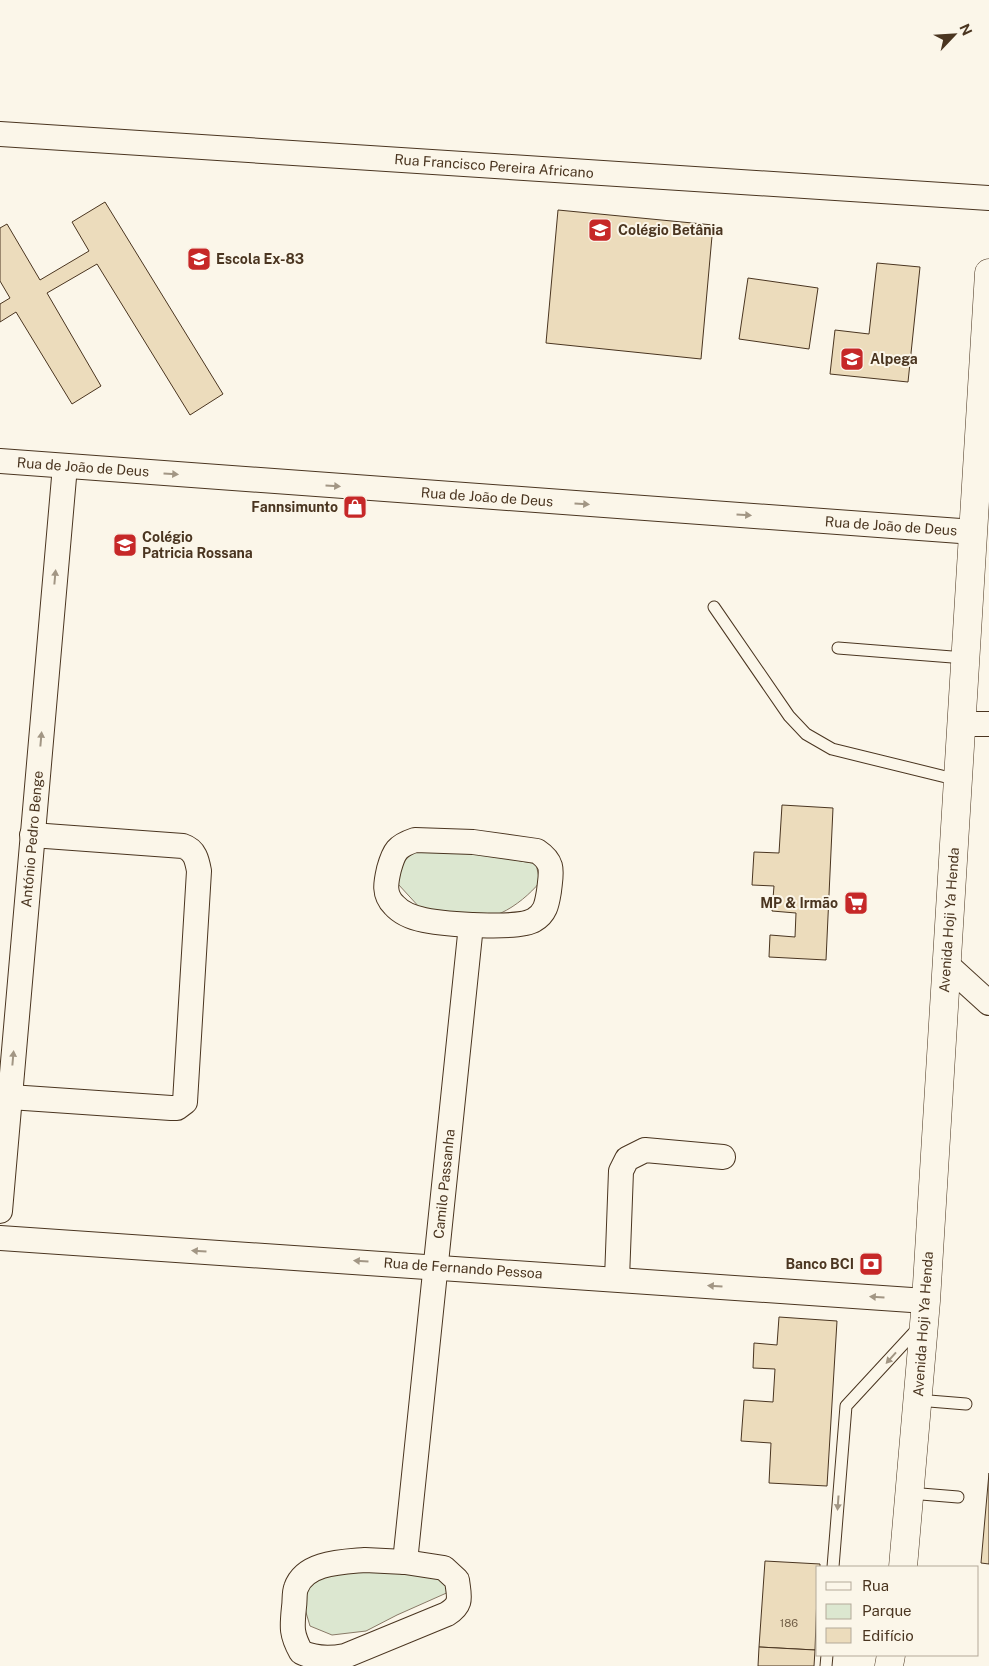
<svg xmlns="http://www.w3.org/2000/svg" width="989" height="1666" font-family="'Public Sans',sans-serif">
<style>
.green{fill:#dce7d0;stroke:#887966}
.building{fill:#ecdcbc;stroke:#4a3520}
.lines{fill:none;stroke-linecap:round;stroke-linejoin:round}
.service-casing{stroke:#4a3520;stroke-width:13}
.minor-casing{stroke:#4a3520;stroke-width:26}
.secondary-casing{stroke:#4a3520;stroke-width:29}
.service{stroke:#fbf6e9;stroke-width:11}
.minor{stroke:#fbf6e9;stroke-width:24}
.secondary{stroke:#fbf6e9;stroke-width:28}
.oneway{fill:#a29684}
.labels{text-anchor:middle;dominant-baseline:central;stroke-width:4;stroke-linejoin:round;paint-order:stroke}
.number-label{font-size:11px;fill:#725f47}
.street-label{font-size:14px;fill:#4a3520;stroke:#fbf6e9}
.poi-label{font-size:14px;font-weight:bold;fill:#4a3520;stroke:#fbf6e9;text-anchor:start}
</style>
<rect width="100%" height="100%" fill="#fbf6e9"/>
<!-- green -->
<g class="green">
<path d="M431 843 536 864 540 882C530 894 516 906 501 913 490 918 436 911 421 909L398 884 402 863 417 849Z"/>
<path d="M336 1564 444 1574 451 1591 397 1615 366 1631 332 1635 310 1626 305 1609 306 1586Z"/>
</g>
<!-- building -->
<g class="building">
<path d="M105 202 223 394 190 415 97 264 47 293 101 386 72 404 16 312 0 322V304L10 298 0 281V228L7 224 40 280 89 251 72 222Z"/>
<path d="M558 210 713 225 701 359 546 343Z"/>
<path d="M877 263 920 267 908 382 830 374 835 330 869 334Z"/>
<path d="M748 278 818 288 809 349 739 339Z"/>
<path d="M782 805 833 808 826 960 769 957 770 935 795 937 796 913 772 911 774 886 752 885 754 852 779 853Z"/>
<path d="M779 1317 837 1321 827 1486 769 1483 771 1443 741 1441 744 1400 773 1402 775 1369 753 1368 754 1343 777 1345Z"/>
<path d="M989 1473V1564L981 1563Z"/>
<path d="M765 1561 820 1564V1567H818L815 1650 759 1647Z"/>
<path d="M759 1647 815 1650 814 1666H758Z"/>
</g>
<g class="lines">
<!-- service casing -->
<g class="service-casing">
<g id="service">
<path d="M714 607 789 716 806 734 832 749 958 780"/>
<path d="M838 648 965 658"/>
<path d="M917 1400 966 1404"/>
<path d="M909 1493 958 1497"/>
<path d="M833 1567 846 1406 919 1327"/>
<path d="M826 1666 827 1655"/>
</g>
</g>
<!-- minor casing -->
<g class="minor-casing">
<g id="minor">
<path d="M0 134 989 198"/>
<path d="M0 461 974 532"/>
<path d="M961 724H989"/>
<path d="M415 840 473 842 537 851C555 863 551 872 549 891 547 903 546 913 534 920 518 930 444 924 424 920 414 918 401 913 394 905 383 894 386 882 389 869 394 851 397 846 415 840Z"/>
<path d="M946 964 989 1003"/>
<path d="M10 1097 171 1108H177L185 1102 199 871C197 860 195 850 183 846L32 835"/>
<path d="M0 1211 65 466"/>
<path d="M0 1238 926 1301"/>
<path d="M617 1279 621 1171 627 1159 645 1150 723 1157"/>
<path d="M365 1560 405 1562 444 1568 457 1580C459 1597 463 1604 447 1614L345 1656C329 1659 315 1659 301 1652 291 1634 292 1627 294 1607 295 1601 294 1593 296 1588 305 1562 343 1562 365 1560Z"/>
<path d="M405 1562 471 925"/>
</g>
</g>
<!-- secondary casing -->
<g class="secondary-casing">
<g id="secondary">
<path d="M903 1567 926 1301 989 273"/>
<path d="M889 1666 891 1655"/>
</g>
</g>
<!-- service -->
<use href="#service" class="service"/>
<!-- minor -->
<use href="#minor" class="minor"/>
<!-- secondary -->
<use href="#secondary" class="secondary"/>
</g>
<!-- one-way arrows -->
<defs><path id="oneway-solid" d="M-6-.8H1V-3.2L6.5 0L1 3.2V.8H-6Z" transform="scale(1.25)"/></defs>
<g class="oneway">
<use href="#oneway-solid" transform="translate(171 474) rotate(4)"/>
<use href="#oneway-solid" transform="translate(333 486) rotate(4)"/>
<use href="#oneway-solid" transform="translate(582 504) rotate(4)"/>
<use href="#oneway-solid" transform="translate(744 515) rotate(4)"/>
<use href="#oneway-solid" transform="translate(55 577) rotate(-85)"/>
<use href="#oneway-solid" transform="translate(41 739) rotate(-85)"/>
<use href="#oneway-solid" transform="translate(13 1058) rotate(-85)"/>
<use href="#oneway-solid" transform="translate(199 1251) rotate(-176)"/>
<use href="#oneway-solid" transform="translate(361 1261) rotate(-176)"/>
<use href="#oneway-solid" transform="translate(715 1286) rotate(-176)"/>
<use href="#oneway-solid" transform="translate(877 1297) rotate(-176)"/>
<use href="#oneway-solid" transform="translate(891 1358) rotate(132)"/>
<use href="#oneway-solid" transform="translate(838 1503) rotate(94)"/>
</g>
<!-- icons -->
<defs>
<g id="school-square" transform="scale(1.25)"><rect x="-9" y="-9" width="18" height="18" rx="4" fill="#c62828" stroke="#fbf6e9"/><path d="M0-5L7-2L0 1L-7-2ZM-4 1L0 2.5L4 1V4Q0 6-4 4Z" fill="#fff"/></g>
<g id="shop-square" transform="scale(1.25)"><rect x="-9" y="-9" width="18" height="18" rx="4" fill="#c62828" stroke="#fbf6e9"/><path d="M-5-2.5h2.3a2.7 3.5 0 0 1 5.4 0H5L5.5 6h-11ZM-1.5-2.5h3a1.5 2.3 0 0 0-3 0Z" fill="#fff"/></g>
<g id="university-square" transform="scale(1.25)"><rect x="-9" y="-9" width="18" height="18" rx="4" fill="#c62828" stroke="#fbf6e9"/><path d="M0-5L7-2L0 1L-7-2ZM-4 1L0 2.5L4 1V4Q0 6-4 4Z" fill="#fff"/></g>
<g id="supermarket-square" transform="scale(1.25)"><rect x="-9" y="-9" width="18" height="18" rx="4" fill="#c62828" stroke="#fbf6e9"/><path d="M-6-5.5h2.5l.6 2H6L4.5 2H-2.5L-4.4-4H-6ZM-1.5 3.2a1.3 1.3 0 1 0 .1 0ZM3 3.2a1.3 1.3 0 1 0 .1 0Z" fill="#fff"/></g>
<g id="bank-square" transform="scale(1.25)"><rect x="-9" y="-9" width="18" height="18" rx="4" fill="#c62828" stroke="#fbf6e9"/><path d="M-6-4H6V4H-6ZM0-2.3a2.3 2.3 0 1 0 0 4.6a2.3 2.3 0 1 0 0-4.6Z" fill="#fff"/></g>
</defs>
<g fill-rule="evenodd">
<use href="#school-square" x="600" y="230"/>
<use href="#school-square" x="199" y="259"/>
<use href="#school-square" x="852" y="359"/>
<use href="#shop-square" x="355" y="507"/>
<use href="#university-square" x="125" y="545"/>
<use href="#supermarket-square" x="856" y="903"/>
<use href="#bank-square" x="871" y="1264"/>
</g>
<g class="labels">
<!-- number labels -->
<g class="number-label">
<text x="789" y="1623">186</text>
</g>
<!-- street labels -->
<g class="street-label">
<text transform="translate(494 166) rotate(4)">Rua Francisco Pereira Africano</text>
<text transform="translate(83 467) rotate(4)">Rua de João de Deus</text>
<text transform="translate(487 497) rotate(4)">Rua de João de Deus</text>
<text transform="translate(891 526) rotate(4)">Rua de João de Deus</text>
<text transform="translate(32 839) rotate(-85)">António Pedro Benge</text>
<text transform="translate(949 920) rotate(-86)">Avenida Hoji Ya Henda</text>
<text transform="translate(444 1184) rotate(-84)">Camilo Passanha</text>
<text transform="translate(463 1268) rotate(4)">Rua de Fernando Pessoa</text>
<text transform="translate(923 1324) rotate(-86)">Avenida Hoji Ya Henda</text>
</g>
<!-- poi labels -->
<g class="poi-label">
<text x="618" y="230">Colégio Betânia</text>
<text x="216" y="259">Escola Ex-83</text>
<text x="870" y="359">Alpega</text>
<text x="338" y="507" text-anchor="end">Fannsimunto</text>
<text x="142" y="537">Colégio<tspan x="142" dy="16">Patricia Rossana</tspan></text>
<text x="838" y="903" text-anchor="end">MP &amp; Irmão</text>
<text x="854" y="1264" text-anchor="end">Banco BCI</text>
</g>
</g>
<!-- legend -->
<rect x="816" y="1566" width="162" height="90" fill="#fbf6e9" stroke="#b4a999"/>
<rect x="826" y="1582" width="25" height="8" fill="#fbf6e9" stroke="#b4a999"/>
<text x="862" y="1591" font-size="15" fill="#4a3520">Rua</text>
<rect x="826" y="1604" width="25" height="15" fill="#dce7d0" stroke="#b4a999"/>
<text x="862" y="1616" font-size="15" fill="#4a3520">Parque</text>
<rect x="826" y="1628" width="25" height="15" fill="#ecdcbc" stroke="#b4a999"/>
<text x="862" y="1641" font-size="15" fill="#4a3520">Edifício</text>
<!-- north arrow -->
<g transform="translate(954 35) rotate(65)" stroke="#fbf6e9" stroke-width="4" paint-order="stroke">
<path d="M0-4L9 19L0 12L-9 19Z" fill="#4a3520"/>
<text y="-8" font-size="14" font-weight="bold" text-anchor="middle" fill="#4a3520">N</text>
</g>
</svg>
